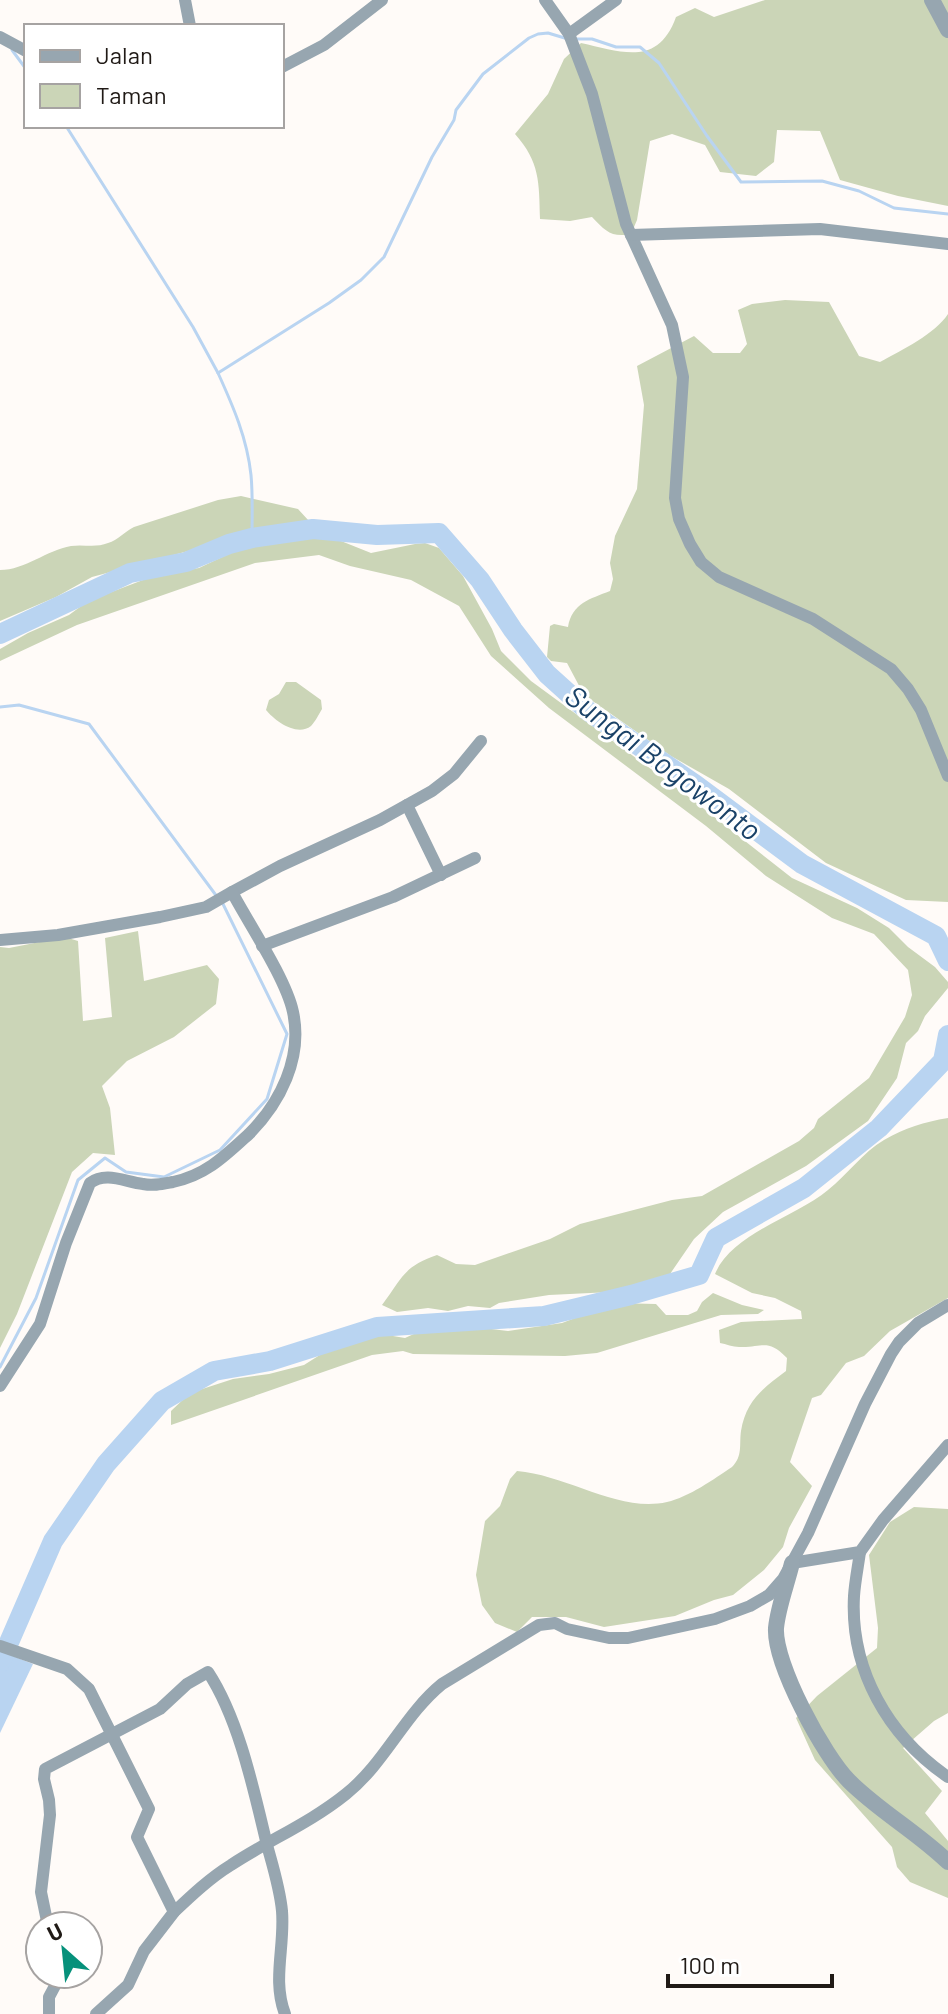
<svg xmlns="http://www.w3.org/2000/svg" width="948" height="2014" font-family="Barlow,sans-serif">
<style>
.green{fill:#cbd5b7}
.water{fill:#b9d4f1}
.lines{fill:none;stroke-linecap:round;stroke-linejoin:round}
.stream{stroke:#b9d4f1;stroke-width:3}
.river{stroke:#b9d4f1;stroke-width:20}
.minor{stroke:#97a6b0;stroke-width:12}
.tertiary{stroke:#97a6b0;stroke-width:16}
.labels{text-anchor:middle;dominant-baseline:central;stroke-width:6;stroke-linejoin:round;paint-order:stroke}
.water-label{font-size:30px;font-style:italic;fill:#1a4268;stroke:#fff}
</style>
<rect width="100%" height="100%" fill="#fffbf8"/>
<!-- green -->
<g class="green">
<path d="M765 0H948V206L898 196 840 180 820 131 777 130 774 162 756 176 720 172 705 145 672 134 650 141 637 220 631 234C612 238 605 231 592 217L570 221 540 219C539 182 540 162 515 134L548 94 564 59 581 43C622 52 658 67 676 17L695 8 714 17Z"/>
<path d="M785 300 829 302 859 356 880 362C902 350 935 334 948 314V902L906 900 826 863 729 789 671 756 584 695 567 663 551 661 547 657 550 626 554 624 568 627C572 603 590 599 610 591L613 579 610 563 615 536 637 489 644 405 637 366 694 336 713 353H740L747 344 738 310 752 304Z"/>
<path d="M241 496 298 509 309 521 301 525 270 529 92 577 56 597 0 621V570C25 570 47 550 71 546 83 544 96 548 108 543 118 540 124 532 134 527L218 500Z"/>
<path d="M306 535 336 539 371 553 415 544 425 543 439 548 463 576 492 629 501 651 531 681 685 794 792 878 857 908 889 928 908 947 935 967 948 982V988L925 1016 918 1031 906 1043 897 1078 868 1121 806 1166 723 1212 694 1239 670 1274 637 1287 611 1292 549 1295 499 1303 490 1308 468 1306 448 1311 428 1308 397 1312 382 1305C403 1277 403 1267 437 1255L456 1264 475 1265 550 1239 580 1224 672 1200 702 1196 799 1141 814 1128 818 1119 869 1078 905 1017 912 995 908 970 874 934 832 918 766 876 706 826 549 708 491 656 459 606 411 580 350 566 319 555 255 563 77 625 0 661V649L28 633 69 615 88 601 156 575 199 568 237 550Z"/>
<path d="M286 682H296L321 700 322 709C319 714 315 722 311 726 297 737 275 721 266 710L269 700 279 694Z"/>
<path d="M138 931 144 981 207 965 219 979 216 1004 174 1037 127 1061 102 1086 110 1108 115 1155 93 1153 72 1172 17 1314 0 1348V947L9 948 65 937 78 941 83 1021 112 1017 105 938Z"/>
<path d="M948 1118V1298L890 1331 864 1356 846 1363 821 1395 812 1398 790 1462 812 1486 789 1528 783 1547 764 1570 733 1595 714 1600 675 1616 604 1627 566 1617H532L517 1632 495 1623 482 1605 476 1575 485 1521 500 1506 510 1479 517 1471C567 1475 619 1513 667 1502 689 1497 714 1479 732 1467 743 1456 739 1445 741 1431 746 1401 763 1388 786 1371L787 1358C767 1338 763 1348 739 1347 733 1347 726 1344 720 1343L719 1330 741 1322 802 1319 801 1311 775 1298 752 1293 715 1274C732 1233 796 1217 828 1190 847 1175 863 1152 884 1140 905 1128 924 1122 948 1118Z"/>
<path d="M713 1293 742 1305 764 1310 758 1314 721 1315 597 1353 565 1356 413 1354 403 1351 372 1355 171 1425V1411L190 1393 233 1379 269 1374 304 1365 334 1346 375 1333 405 1338 427 1328 466 1326 508 1331 562 1323 615 1303 656 1304 666 1315H688L697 1311 702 1302Z"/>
<path d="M914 1507 948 1509V1713L934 1721 903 1748 942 1791 925 1813 948 1841V1898L910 1882 897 1867 892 1847 815 1760 796 1718 817 1696 877 1648 878 1628 869 1555 890 1522Z"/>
</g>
<!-- water -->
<path class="water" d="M0 1651 33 1664 0 1733Z"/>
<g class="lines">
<!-- stream -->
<g class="stream">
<path d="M575 39H592L616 47H640L659 63 707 136 741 182 822 181 859 191 894 208 948 214"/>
<path d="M12 50 26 69"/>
<path d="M66 126 193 327 218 373"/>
<path d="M252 538C252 517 253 496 251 475 247 438 233 406 218 373L329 303 361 280 384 257 432 157 454 120 456 110 483 74 529 38 538 34 548 33 568 39"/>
<path d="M0 707 19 705 89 724 218 898"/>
<path d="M0 1367 36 1298 78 1180 105 1158 126 1172 164 1177 220 1150 267 1099 287 1034 223 904"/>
</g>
<!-- river -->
<g class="river">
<path d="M0 634 130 573 186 562 229 544 252 538 313 529 377 535 439 533 480 580 513 630 547 674 588 711 696 785 802 864 936 936 948 961"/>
<path d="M0 1663 53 1541 106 1464 162 1401 214 1371 270 1361 377 1327 544 1316 631 1295 699 1275 716 1238 804 1188 879 1128 943 1061 948 1035"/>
</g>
<!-- minor -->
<g class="minor">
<path d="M185 0 190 26"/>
<path d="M545 0 569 34 592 94 626 224 672 325 683 377 675 498 679 519 690 544 701 562 719 577 813 619 891 669 908 689 921 710 948 776"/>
<path d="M569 34 616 0"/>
<path d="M0 37 26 51"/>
<path d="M282 67 324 45 382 0"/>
<path d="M631 235 820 229 948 244"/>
<path d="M407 805 441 875"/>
<path d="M232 892 280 866 380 820 432 791 454 774 481 741"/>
<path d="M0 940 58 935 160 917 206 907 232 892C249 924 286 979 293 1012 303 1058 280 1103 249 1134 225 1156 206 1175 173 1182 162 1184 154 1186 143 1184 125 1182 106 1171 90 1183L66 1243 40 1324 0 1386"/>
<path d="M262 946 393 897 475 858"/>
<path d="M860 1552C858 1567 855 1581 854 1596 850 1670 888 1736 948 1777"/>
<path d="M792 1563 860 1552 883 1520 948 1445"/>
<path d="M0 1646 67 1669 89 1689 149 1809 137 1837 174 1912C192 1895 210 1878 231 1865 269 1840 310 1823 346 1794 385 1763 404 1715 442 1684L539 1625 555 1623 567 1629 609 1638H628L715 1619 750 1606 769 1595 783 1579 808 1533 865 1404 891 1354 899 1342 918 1323 948 1305"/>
<path d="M48 1926 41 1892 50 1815 49 1800 44 1779 45 1769 160 1709 187 1684 208 1672C239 1719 254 1791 267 1845 273 1867 280 1889 282 1911 285 1947 272 1980 285 2014"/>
<path d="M49 2014V1997L57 1982V1974"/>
<path d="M96 2014 128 1985 144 1951 174 1912"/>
</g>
<!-- tertiary -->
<g class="tertiary">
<path d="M932 0 948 30"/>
<path d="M792 1563C787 1584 778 1607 776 1628 774 1664 824 1756 849 1781 879 1811 917 1832 948 1862"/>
</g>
</g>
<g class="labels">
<!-- water labels -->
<g class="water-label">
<text transform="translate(664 762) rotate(37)">Sungai Bogowonto</text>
</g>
</g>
<!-- legend -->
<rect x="24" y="24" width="260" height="104" fill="#ffffff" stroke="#a6a3a2" stroke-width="2"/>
<rect x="40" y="50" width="40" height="12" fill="#97a6b0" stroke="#a6a3a2" stroke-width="2"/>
<text x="96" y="64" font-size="24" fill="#201a16">Jalan</text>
<rect x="40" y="84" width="40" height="24" fill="#cbd5b7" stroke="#a6a3a2" stroke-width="2"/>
<text x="96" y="104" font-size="24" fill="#201a16">Taman</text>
<!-- north arrow -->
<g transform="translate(64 1950) rotate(333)"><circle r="38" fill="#ffffff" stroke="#a6a3a2" stroke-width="2"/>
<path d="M0-6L14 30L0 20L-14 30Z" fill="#06917b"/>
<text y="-12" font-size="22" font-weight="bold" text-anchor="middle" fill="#201a16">U</text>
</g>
<!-- scale -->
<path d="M668 1974v12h164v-12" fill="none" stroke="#201a16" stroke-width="4"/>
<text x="680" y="1974" font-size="24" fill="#201a16" stroke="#ffffff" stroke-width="6" paint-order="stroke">100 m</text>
</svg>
